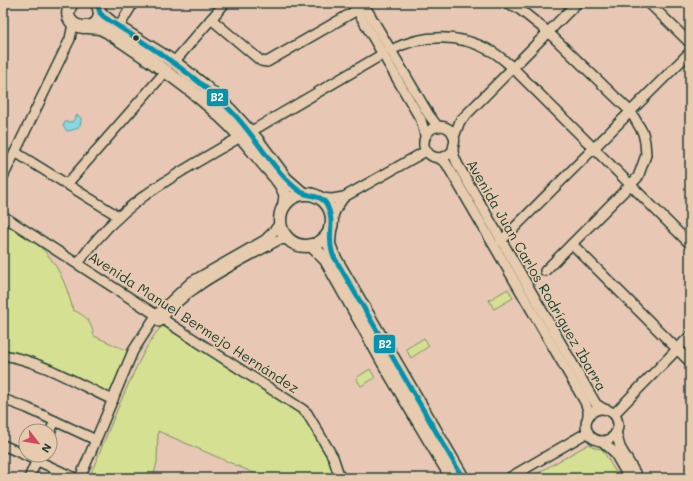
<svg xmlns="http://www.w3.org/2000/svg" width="693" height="481" font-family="Mali,sans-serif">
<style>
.green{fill:#d5e093;stroke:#7a8e64}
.water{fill:#87d8e0;stroke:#5d9a9b}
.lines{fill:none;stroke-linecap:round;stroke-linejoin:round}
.minor-casing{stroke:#1f3d34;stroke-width:12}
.major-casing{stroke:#1f3d34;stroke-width:15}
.minor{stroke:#e7cbae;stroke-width:9}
.major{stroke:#e7cbae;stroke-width:12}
.bus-1-casing{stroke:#e7cbae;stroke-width:8}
.bus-1{stroke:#0693af;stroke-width:5}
.bus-dot{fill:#1f3d34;stroke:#e7cbae;stroke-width:1.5}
.labels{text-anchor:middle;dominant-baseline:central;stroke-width:3.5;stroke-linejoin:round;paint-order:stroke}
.street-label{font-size:14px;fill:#1f3d34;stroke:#e7cbae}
.line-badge{stroke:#e7cbae;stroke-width:1.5}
.badge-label{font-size:11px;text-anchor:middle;font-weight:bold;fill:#fff}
</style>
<rect width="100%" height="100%" fill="#e8c7b4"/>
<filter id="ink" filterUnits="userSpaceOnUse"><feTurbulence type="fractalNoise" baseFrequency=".025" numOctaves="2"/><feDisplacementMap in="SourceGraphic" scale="8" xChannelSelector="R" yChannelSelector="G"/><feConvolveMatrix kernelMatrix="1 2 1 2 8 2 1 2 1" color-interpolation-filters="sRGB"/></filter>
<g filter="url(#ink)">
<!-- green -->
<g class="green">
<path d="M3 224C14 230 28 236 38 245 57 261 67 286 73 310 86 316 91 321 94 336L130 352 111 396 3 353Z"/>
<path d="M508 289 513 298 494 309 489 300Z"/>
<path d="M163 326 299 411C315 429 329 455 334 478H265L158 431 157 462 153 478H89C101 451 143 338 163 326Z"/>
<path d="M424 338 429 346 411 358 406 349Z"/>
<path d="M370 369 375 378 361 386 356 378Z"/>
<path d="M589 444 595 448 602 449 619 478H529Z"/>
</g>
<!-- water -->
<path class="water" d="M77 115 81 118C82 128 75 130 67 131L63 126 65 122H72Z"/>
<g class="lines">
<!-- minor casing -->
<g class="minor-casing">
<g id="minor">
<path d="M353 3 421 120 425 135"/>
<path d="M363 3 429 115 438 127"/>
<path d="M507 3 518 8 548 32 631 112 643 133 645 142 646 155 638 177 545 271"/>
<path d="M649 3 690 43"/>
<path d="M211 19 261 61 267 62 357 10"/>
<path d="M119 27 133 3"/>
<path d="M391 50C422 34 459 33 491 51 499 55 506 62 513 68L690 244"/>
<path d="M174 62 225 3"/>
<path d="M250 132 383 54"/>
<path d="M454 137 460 121 577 3"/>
<path d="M453 150C444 161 430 161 424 146 422 126 448 118 454 137 456 142 453 145 453 150 453 155 456 161 458 165L592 397 596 404 604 409"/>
<path d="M15 152 118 216"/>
<path d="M439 158 446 163 450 170 585 402 588 410V417"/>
<path d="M3 177 70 39 73 24"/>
<path d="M67 184 167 70"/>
<path d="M320 198 332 199 344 197 426 151"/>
<path d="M3 216 302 409 307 413 333 457 340 478"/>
<path d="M332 218 337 207 344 197"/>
<path d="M501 241 690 52"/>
<path d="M572 244 690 362"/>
<path d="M78 264C120 201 179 173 242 136"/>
<path d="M159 322C186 285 240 262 278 240L288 239"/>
<path d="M3 355C41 361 78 384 113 400"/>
<path d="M3 399 27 408 96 440"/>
<circle cx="602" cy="425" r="16"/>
<path d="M614 414 690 336"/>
<path d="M50 432 55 421"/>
<path d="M616 432 620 447 638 478"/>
<path d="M602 441 614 452 629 478"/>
<path d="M3 445 75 478"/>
<path d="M29 478 39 455"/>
<path d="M80 478 133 351 157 314 191 282 265 240 274 231 280 223"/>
<path d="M509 478 588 432"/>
</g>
</g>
<!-- major casing -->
<g class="major-casing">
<g id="major">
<path d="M72 3C53 32 113 38 97 3"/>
<path d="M100 13 113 24 174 62 203 85 231 111 257 140 286 179 302 193"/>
<path d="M89 27 100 28 108 32C168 72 217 104 262 162 269 171 282 182 285 194 286 197 284 203 284 206"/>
<circle cx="306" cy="220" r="26"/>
<path d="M330 228 329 244 333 255 463 478"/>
<path d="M311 245 326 260 386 367 452 478"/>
</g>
</g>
<!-- minor -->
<use href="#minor" class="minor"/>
<!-- major -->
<use href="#major" class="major"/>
<!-- bus-1 casing -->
<g class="bus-1-casing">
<path id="bus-1" d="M97 3 100 13 104 17C149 46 194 73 231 111 252 132 267 160 287 180 291 184 296 189 301 192 309 197 321 194 327 205 336 224 326 235 333 255L463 478"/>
</g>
<!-- bus-1 -->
<use href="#bus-1" class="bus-1"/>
</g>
</g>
<!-- markers -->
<circle class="bus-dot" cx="136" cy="38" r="3.5"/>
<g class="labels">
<!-- street labels -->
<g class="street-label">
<text transform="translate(537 275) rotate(60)">Avenida Juan Carlos Rodríguez Ibarra</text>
<text transform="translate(194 322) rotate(33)">Avenida Manuel Bermejo Hernández</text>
</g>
</g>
<g class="line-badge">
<rect x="206" y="88" width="23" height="19" rx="4" fill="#0693af"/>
<rect x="373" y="334" width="23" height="20" rx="4" fill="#0693af"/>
</g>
<g class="badge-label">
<text x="217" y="101">B2</text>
<text x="385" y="348">B2</text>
</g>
<!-- margin -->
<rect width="693" height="481" fill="none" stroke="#e7cbae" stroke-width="16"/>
<rect x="8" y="8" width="677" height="465" fill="none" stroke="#1f3d34" stroke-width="1.5" filter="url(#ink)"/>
<!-- north arrow -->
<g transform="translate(38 443) rotate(121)"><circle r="19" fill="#e7cbae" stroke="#97927d"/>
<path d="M0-3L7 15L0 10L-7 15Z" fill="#d1495b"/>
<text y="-6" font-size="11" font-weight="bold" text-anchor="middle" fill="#1f3d34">N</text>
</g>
</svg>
